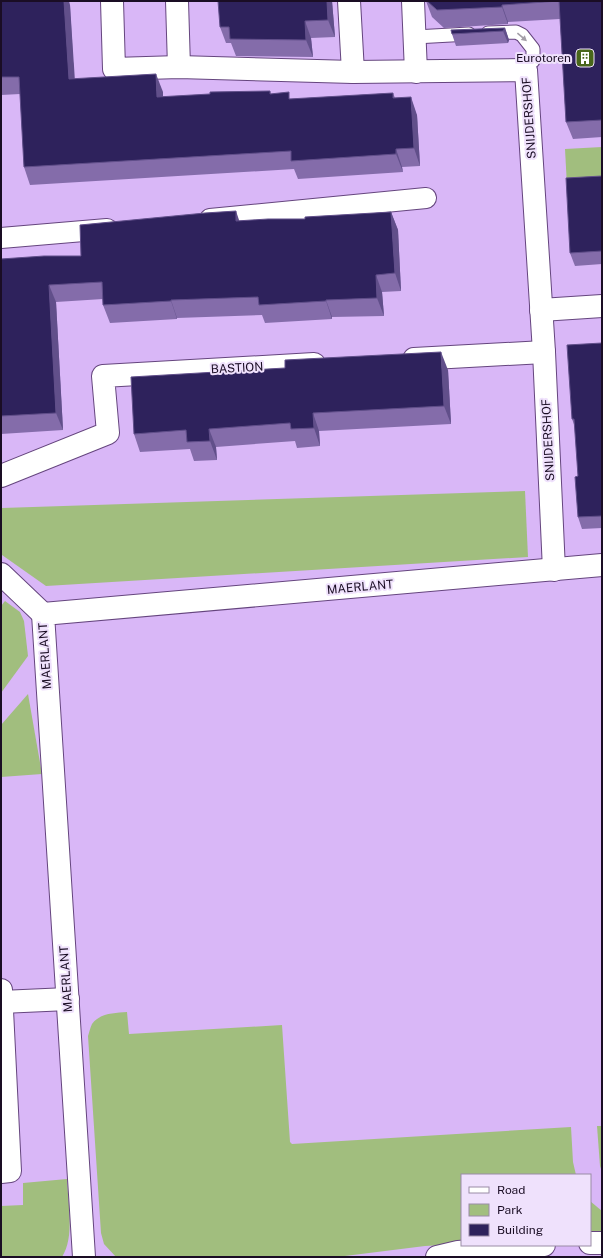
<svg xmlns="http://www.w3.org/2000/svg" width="603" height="1258" font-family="'Public Sans',sans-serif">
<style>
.green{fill:#a1be7e}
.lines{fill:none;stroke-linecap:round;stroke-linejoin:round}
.service-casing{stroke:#65457e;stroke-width:15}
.pedestrian-casing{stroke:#65457e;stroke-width:22}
.minor-casing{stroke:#65457e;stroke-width:24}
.tertiary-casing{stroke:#65457e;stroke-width:24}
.service{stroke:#fff;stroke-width:13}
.pedestrian{stroke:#fff;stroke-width:20}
.minor{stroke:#fff;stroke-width:22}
.tertiary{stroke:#fff;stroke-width:22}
.wall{fill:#846caa}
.shaded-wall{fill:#614f8a}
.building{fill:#2e225c;stroke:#614f8a}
.oneway{fill:#a39ea7}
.labels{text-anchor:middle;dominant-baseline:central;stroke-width:4;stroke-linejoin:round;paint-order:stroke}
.poi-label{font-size:12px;fill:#1a0d24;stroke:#efe1fc;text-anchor:end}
.street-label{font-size:12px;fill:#1a0d24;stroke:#efe1fc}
</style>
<rect width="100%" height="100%" fill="#d9b7f7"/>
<!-- green -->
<g class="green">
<path d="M602 147V185L567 186 565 149Z"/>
<path d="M525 491 528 557 46 586 2 555V508Z"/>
<path d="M5 601 20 612 24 621 28 656 1 693V606Z"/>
<path d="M28 694 42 774 1 777V725Z"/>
<path d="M127 1012 129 1034 282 1025 290 1142 292 1144 571 1127 573 1162 576 1175H462V1244L425 1246 337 1257H116L104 1244 101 1233 88 1036C89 1033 90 1028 92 1024 100 1013 114 1013 127 1012Z"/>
<path d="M597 1126H602V1172L600 1166Z"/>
<path d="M67 1179C68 1203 75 1237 62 1257H1V1206L23 1205V1183Z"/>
<path d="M590 1201 602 1211V1236L590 1237Z"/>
</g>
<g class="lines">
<!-- service casing -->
<g class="service-casing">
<g id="service">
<path d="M488 33 516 32 522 35 533 49V61"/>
<path d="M415 37 469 34"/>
</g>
</g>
<!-- pedestrian casing -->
<g class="pedestrian-casing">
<g id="pedestrian">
<path d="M210 219 426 198"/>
<path d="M1 238 107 229"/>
</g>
</g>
<!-- minor casing -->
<g class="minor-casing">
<g id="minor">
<path d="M112 1 114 69 179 67 353 72 526 70 544 352 554 570"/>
<path d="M177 1 179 67"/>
<path d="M349 1 353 72"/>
<path d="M413 1 416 72"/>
<path d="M541 310 602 306"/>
<path d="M414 359 544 352"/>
<path d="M1 476 108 433 103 376 314 364"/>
<path d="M1 574 43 614"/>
<path d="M1 990 10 1171 1 1172"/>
<path d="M1 1002 68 999"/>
<path d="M84 1257 43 614 602 565"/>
</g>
</g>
<!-- tertiary casing -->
<g class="tertiary-casing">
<g id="tertiary">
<path d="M590 1243H602"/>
<path d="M437 1257 458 1252 544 1245"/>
</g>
</g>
<!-- service -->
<use href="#service" class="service"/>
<!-- pedestrian -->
<use href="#pedestrian" class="pedestrian"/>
<!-- minor -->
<use href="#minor" class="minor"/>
<!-- tertiary -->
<use href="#tertiary" class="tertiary"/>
</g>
<!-- wall -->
<g class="wall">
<path d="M1 1 70 5 74 79 163 92V97L270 91 271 94 291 99 393 93 395 98 417 115 420 166 402 167 403 172 298 179 294 169 30 185 24 167 20 94 1 95Z"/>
<path d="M332 1 335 37 311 38 313 57 236 56 231 43H226L220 27Z"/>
<path d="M426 1H602V137L573 139 566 122 560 19 508 22V24L444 28 432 17Z"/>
<path d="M505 28 509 40 508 43 456 46 452 34Z"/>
<path d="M602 176V264L575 266 570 253Z"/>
<path d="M391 212 398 230 401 291 382 292 384 316 332 317V319L265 323 262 315 177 318V319L110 323 103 305V299L56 302 63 430 1 434V259L81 256 239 221 305 219Z"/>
<path d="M602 343V528L582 529 578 517V476L575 427 572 419Z"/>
<path d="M448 370 451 424 319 431 320 446 297 448 295 441 216 447 217 460 194 461 190 449 140 452 134 434Z"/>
</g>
<!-- shaded-wall -->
<g class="shaded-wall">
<path d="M64 1H69L70 5 76 97 69 79Z"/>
<path d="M327 1H332L335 37 328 20Z"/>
<path d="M502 5 508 22V24L502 7Z"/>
<path d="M305 21 311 38 313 57 306 40Z"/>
<path d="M505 28 509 40 508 43 503 31Z"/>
<path d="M156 74 163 92V115L157 97Z"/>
<path d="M411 97 417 115 420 166 414 148Z"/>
<path d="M396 149 402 167 403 172 396 154Z"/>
<path d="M236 211 242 229 236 221Z"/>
<path d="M391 212 398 230 401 291 395 273Z"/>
<path d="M376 275 382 292 384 316 377 298Z"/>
<path d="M49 285 56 302 63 430 56 413Z"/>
<path d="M171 300 177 318V319L171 301Z"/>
<path d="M326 300 332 317V319L326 301Z"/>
<path d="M441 352 448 370 451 424 444 406Z"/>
<path d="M313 413 319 431 320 446 314 428Z"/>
<path d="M209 429 216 447 217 460 210 441Z"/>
</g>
<!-- building -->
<g class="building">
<path d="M1 1H64L69 79 156 74 157 97 210 94V92L270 91V94L289 92V99L393 93V98L411 97 414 148 396 149V154L291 161V151L24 167 19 77H1Z"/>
<path d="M218 1H327L328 20 305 21 306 40 230 39 229 27H220Z"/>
<path d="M427 1H602V120L566 122 559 1 502 5V7L437 10Z"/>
<path d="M505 28 503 31 452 34 451 30Z"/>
<path d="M602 176V251L570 253 566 178Z"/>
<path d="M236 211V221L268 219H305V217L391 212 395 273 376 275 377 298 326 300V301L259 305 258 297 171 300V301L103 305 102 282 49 285 56 413 1 416V259L44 256H81L80 225 205 213Z"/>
<path d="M602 343V516L578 517 575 477 578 476 574 419H572L567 345Z"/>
<path d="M441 352 444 406 313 413 314 428 291 429 290 423 209 429 210 441 187 442 186 430 134 434 131 377 285 368V360Z"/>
</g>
<!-- one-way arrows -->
<defs><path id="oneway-solid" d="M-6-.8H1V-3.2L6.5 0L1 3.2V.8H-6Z"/></defs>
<use class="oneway" href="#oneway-solid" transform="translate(522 37) rotate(40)"/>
<!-- icons -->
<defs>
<g id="building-square" transform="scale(1)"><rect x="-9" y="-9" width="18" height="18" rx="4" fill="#48661a" stroke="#efe1fc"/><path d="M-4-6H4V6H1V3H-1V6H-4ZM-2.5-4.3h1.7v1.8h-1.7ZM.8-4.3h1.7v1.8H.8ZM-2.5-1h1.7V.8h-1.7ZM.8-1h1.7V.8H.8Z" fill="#fff"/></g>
</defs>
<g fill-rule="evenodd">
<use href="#building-square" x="585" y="58"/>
</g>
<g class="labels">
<!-- poi labels -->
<g class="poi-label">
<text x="571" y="58">Eurotoren</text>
</g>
<!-- street labels -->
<g class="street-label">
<text transform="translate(529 118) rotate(-94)">SNIJDERSHOF</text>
<text transform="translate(237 368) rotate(-3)">BASTION</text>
<text transform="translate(548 440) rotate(-93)">SNIJDERSHOF</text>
<text transform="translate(360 587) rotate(-5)">MAERLANT</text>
<text transform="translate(45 656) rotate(-94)">MAERLANT</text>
<text transform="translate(66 979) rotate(-94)">MAERLANT</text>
</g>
</g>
<!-- border -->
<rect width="603" height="1258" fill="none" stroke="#1a0d24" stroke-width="4"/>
<!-- legend -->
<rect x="461" y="1174" width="130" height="72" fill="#efe1fc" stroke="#9a8ca6"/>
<rect x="469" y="1187" width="20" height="6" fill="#ffffff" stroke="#9a8ca6"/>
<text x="497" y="1194" font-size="12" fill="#1a0d24">Road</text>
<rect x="469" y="1204" width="20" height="12" fill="#a1be7e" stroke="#9a8ca6"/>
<text x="497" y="1214" font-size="12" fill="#1a0d24">Park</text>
<rect x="469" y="1224" width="20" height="12" fill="#2e225c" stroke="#9a8ca6"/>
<text x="497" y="1234" font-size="12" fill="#1a0d24">Building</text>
</svg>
